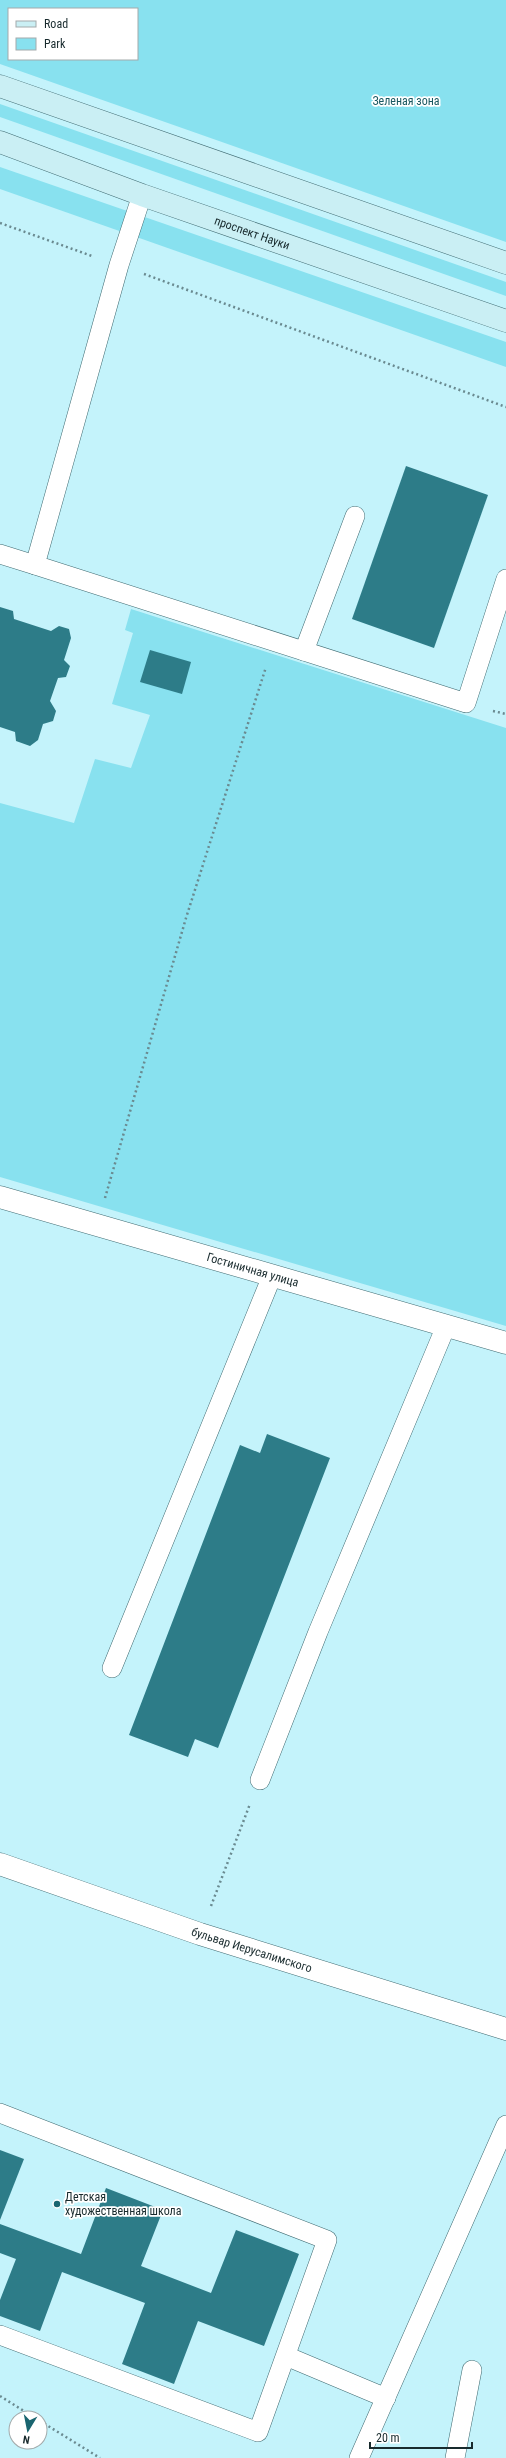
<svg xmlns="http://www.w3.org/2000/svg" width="506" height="2458" font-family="'Roboto Condensed',sans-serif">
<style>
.green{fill:#88e1ef;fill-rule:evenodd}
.building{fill:#2d7c88}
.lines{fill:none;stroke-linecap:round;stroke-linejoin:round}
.lane-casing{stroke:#406b72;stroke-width:20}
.street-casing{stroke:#406b72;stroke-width:23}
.secondary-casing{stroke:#406b72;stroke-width:23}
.path{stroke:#6a8a90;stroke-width:2.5;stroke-dasharray:2 3;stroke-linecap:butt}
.lane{stroke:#fff;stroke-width:19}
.street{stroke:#fff;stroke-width:22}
.secondary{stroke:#caeff4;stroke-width:22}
.poi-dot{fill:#1a6570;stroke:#fff;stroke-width:1.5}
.labels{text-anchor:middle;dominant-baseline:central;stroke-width:3.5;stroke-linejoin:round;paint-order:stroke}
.park-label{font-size:12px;fill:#195861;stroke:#fff}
.street-label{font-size:12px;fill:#182a2d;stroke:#fff}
.poi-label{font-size:12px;fill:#182a2d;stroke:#fff;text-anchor:start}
</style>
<rect width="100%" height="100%" fill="#c4f3fb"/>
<!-- green -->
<g class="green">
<path d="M0 0H506V242L0 64ZM9 9H137V59H9Z"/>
<path d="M0 104 506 282V296L0 117Z"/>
<path d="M0 167 506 342V367L0 189Z"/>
<path d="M131 609 506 728V1326L0 1177V803L74 823 95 759 131 768 150 715 112 704 133 633 125 630Z"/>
</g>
<!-- building -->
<g class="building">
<path d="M406 466 488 495 434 648 352 619Z"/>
<path d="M0 607 13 611 14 619 51 631 59 626 69 629 71 638 64 660 70 666 66 677 58 678 50 701 56 711 53 721 43 724 38 740 30 746 16 741 15 732 0 727Z"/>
<path d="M150 650 191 662 182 694 140 682Z"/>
<path d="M267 1434 330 1458 218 1748 195 1739 188 1757 129 1735 240 1445 260 1453Z"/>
<path d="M0 2150 24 2159 0 2220Z"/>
<path d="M106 2188 163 2210 141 2266 211 2293 236 2230 299 2254 264 2346 198 2321 174 2384 122 2364 145 2303 62 2272 40 2331 0 2316V2300L16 2259 0 2253V2224L81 2254Z"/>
</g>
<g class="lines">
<!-- lane casing -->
<g class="lane-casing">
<g id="lane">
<path d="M142 195 119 265 35 565 466 703 506 579"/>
<path d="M0 554 35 565"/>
<path d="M304 651 355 516"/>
<path d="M112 1668 272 1276"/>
<path d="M260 1780 318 1632 446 1326"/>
<path d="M0 2113 327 2240 258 2432 0 2335"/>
<path d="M286 2356 386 2398"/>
<path d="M359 2458 506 2125"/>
<path d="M455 2458 472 2370"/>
</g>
</g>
<!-- street casing -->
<g class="street-casing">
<g id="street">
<path id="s1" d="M0 1197 506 1343"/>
<path id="s2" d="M0 1864 200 1934 506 2029"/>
</g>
</g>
<!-- secondary casing -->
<g class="secondary-casing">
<g id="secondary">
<path d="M0 86 506 263"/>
<path id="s3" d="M0 142 142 195 506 321"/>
</g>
</g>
<!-- path -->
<g class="path">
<path d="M0 223 92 256"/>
<path d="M144 274 506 407"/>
<path d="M493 711 506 714"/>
<path d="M105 1198 186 918 266 667"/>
<path d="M211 1906 250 1804"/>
<path d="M0 2396 35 2418"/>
<path d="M40 2421 100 2458"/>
</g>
<!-- lane -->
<use href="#lane" class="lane"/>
<!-- street -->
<use href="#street" class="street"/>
<!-- secondary -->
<use href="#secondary" class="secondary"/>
</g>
<!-- markers -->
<circle class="poi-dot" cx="57" cy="2204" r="4"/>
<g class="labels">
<!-- park labels -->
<g class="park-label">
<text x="406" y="101">Зеленая зона</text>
</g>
<!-- street labels -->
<g class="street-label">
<text stroke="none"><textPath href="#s3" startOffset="268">проспект Науки</textPath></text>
<text stroke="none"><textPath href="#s1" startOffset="263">Гостиничная улица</textPath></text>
<text stroke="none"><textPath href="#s2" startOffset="266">бульвар Иерусалимского</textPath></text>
</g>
<!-- poi labels -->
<g class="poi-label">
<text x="65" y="2197">Детская<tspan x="65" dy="14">художественная школа</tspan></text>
</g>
</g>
<!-- legend -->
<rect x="8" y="8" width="130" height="52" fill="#ffffff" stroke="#a3aaab"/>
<rect x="16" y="21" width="20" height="6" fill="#caeff4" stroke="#a3aaab"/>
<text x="44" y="28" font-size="12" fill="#182a2d">Road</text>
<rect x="16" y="38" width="20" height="12" fill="#88e1ef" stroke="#a3aaab"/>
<text x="44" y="48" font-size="12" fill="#182a2d">Park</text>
<!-- north arrow -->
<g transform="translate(28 2430) rotate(190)"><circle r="19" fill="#ffffff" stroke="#a3aaab"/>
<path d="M0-3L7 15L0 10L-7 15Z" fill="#1a6570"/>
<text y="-6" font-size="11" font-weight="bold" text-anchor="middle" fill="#182a2d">N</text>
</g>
<!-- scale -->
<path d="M370 2442v6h102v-6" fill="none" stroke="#182a2d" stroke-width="2"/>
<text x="376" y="2442" font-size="12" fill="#182a2d" stroke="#ffffff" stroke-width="3" paint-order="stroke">20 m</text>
</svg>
